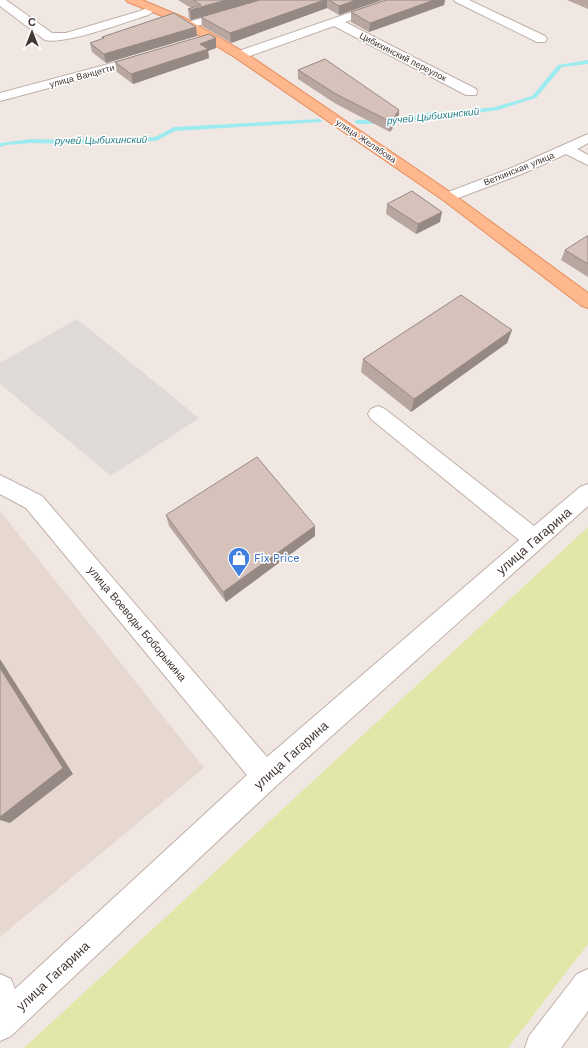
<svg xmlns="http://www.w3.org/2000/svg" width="588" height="1048" font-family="'Work Sans',sans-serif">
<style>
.residential{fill:#e6d7d0}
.green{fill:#e1e7a9}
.parking{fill:#dfdad8}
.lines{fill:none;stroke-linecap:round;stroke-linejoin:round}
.stream{fill:#9cebf0;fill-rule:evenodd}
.minor-casing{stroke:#c0b0a8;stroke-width:2}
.major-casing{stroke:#e58d5d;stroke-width:2}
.minor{fill:#fff;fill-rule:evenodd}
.major{fill:#ffb78e;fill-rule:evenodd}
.wall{fill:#b8a7a1}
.shaded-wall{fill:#968883}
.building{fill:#d6c2bb;stroke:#968883}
.labels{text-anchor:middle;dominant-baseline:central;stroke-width:3;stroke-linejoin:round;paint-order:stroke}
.far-street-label{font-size:9px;fill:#433733;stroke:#fff}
.far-water-label{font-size:10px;font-style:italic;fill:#248088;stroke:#fff}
.shop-label{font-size:11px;fill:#366cbe;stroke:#fff;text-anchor:start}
.street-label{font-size:11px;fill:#433733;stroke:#fff}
.near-street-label{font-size:13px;fill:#433733;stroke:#fff}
</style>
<rect width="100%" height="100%" fill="#f1e7e2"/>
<!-- residential -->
<path class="residential" d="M0 511 204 768 0 937Z"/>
<!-- green -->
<path class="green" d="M588 527V944L508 1048H24Z"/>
<!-- parking -->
<path class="parking" d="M77 319 199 418 111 476 0 384V363Z"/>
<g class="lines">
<!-- stream -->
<g class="stream">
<path d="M588 60V64L562 67 536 98 498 110 461 115 432 116 404 123 357 124 354 122 357 120 404 119 432 112 461 111 495 107 532 96 558 65Z"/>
<path d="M319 119 322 121 321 122 175 131 156 141 69 144 31 143 6 145 0 147V143L31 139 69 140 155 137 174 127Z"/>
</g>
<!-- minor casing -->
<g class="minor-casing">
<g id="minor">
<path d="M0 0H6L52 33H66L140 11 153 5 159 8 148 15C125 22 66 45 45 40L0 6Z"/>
<path d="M265 0H283L281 2 193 27H185L183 25 185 23Z"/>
<path d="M387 0H404L402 2 345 22 476 89 477 92 476 95H466L334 26 244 58H236L234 55 236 52Z"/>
<path d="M454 0H469L545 36 547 39 545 42H537L456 2Z"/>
<path d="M146 54 150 55 152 58 150 61 0 101V93Z"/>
<path d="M588 134V143L577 149 588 155V165L566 154 524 173 453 200 448 202 443 200 440 197 443 194 514 167Z"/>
<path d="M378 406 385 409 534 526 580 487 588 484V506L276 786 11 1036 0 1041V974L11 979 15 989 247 775 26 508 0 494V475L42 496 267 757 519 540 371 419 368 414 371 409Z"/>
<path d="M588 969V1011L561 1048H525L529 1036 577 974Z"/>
</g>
</g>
<!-- major casing -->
<g class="major-casing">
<path id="major" d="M126 0H142L185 18 244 52 453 194 588 293V308L582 306 443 200 236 58 177 22 128 2Z"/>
</g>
<!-- minor -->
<use href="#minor" class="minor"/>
<!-- major -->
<use href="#major" class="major"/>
</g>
<!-- wall -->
<g class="wall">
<path d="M178 0H382L339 15 327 8 231 43 202 26 201 17 191 20 189 18 188 9 191 8Z"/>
<path d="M386 0H445L444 5 369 32 351 22V12Z"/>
<path d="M567 0H588V9Z"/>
<path d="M197 36 106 63 92 52 90 43 102 39V37Z"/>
<path d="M216 38V48L208 51 209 58 133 84 117 72 115 62Z"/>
<path d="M298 70 399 110 398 120 390 132 336 104 298 79Z"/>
<path d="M387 204 440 222 416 234 386 214Z"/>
<path d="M588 236V277L561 260 565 250Z"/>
<path d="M512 330 507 343 411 412 361 372 363 359Z"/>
<path d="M166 515 315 536 226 602 169 526Z"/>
</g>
<!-- shaded-wall -->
<g class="shaded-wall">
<path d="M226 0H260L191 20 190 10Z"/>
<path d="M324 0H327V8L231 43 230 33Z"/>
<path d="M356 0H382L339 15V6Z"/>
<path d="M434 0H445L444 5 369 32 370 23Z"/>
<path d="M196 27 197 36 106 63 104 54Z"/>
<path d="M216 38V48L208 51 209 58 133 84 131 74 200 44Z"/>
<path d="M399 110 398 120 390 132 391 122Z"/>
<path d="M442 212 440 222 416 234 418 224Z"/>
<path d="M512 330 507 343 411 412 414 399Z"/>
<path d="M315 526V536L226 602 223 592Z"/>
<path d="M0 659 73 774 10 823 0 820Z"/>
</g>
<!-- building -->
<g class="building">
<path d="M193 0H226L190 10 188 9 201 5Z"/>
<path d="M260 0H324L230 33 201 17Z"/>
<path d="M329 0H356L339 6Z"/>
<path d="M386 0H434L370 23 351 12Z"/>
<path d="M174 13 196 27 104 54 90 43 104 38 102 37Z"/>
<path d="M209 34 216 38 200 44 208 49 131 74 115 62Z"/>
<path d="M325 59 399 110 391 122 336 94 298 70Z"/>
<path d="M412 191 442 212 418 224 387 204Z"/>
<path d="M587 236H588V264L565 250Z"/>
<path d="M461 295 512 330 414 399 363 359Z"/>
<path d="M257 457 315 526 223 592 166 515Z"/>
<path d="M0 668 63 768 0 817Z"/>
</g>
<!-- icons -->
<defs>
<g id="shop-pin" transform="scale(1.15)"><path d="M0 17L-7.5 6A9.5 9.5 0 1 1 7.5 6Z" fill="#3f7fe0" stroke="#fff"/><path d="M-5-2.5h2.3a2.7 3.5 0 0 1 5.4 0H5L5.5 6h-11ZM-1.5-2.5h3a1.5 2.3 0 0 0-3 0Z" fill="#fff"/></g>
</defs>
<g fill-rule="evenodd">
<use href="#shop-pin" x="239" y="558"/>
</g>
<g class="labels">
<!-- far-street labels -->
<g class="far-street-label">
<text transform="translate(403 57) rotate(27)">Цибихинский переулок</text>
<text transform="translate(82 76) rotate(-15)">улица Ванцетти</text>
<text transform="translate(366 141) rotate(34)">улица Желябова</text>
<text transform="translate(519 169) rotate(-22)">Веткинская улица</text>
</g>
<!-- far-water labels -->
<g class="far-water-label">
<text transform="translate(433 116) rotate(-6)">ручей Цыбихинский</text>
<text transform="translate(101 140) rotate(-1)">ручей Цыбихинский</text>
</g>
<!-- shop labels -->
<g class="shop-label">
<text x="254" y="558">Fix Price</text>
</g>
<!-- street labels -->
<g class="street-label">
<text transform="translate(137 624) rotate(50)">улица Воеводы Боборыкина</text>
</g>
<!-- near-street labels -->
<g class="near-street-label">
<text transform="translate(534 541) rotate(-41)">улица Гагарина</text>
<text transform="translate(291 755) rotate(-42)">улица Гагарина</text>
<text transform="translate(53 976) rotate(-43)">улица Гагарина</text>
</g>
</g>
<!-- north arrow -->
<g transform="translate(32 32)" stroke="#ffffff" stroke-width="3" paint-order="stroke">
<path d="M0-3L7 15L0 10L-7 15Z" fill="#433733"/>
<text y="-6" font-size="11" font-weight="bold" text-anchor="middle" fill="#433733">С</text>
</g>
</svg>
